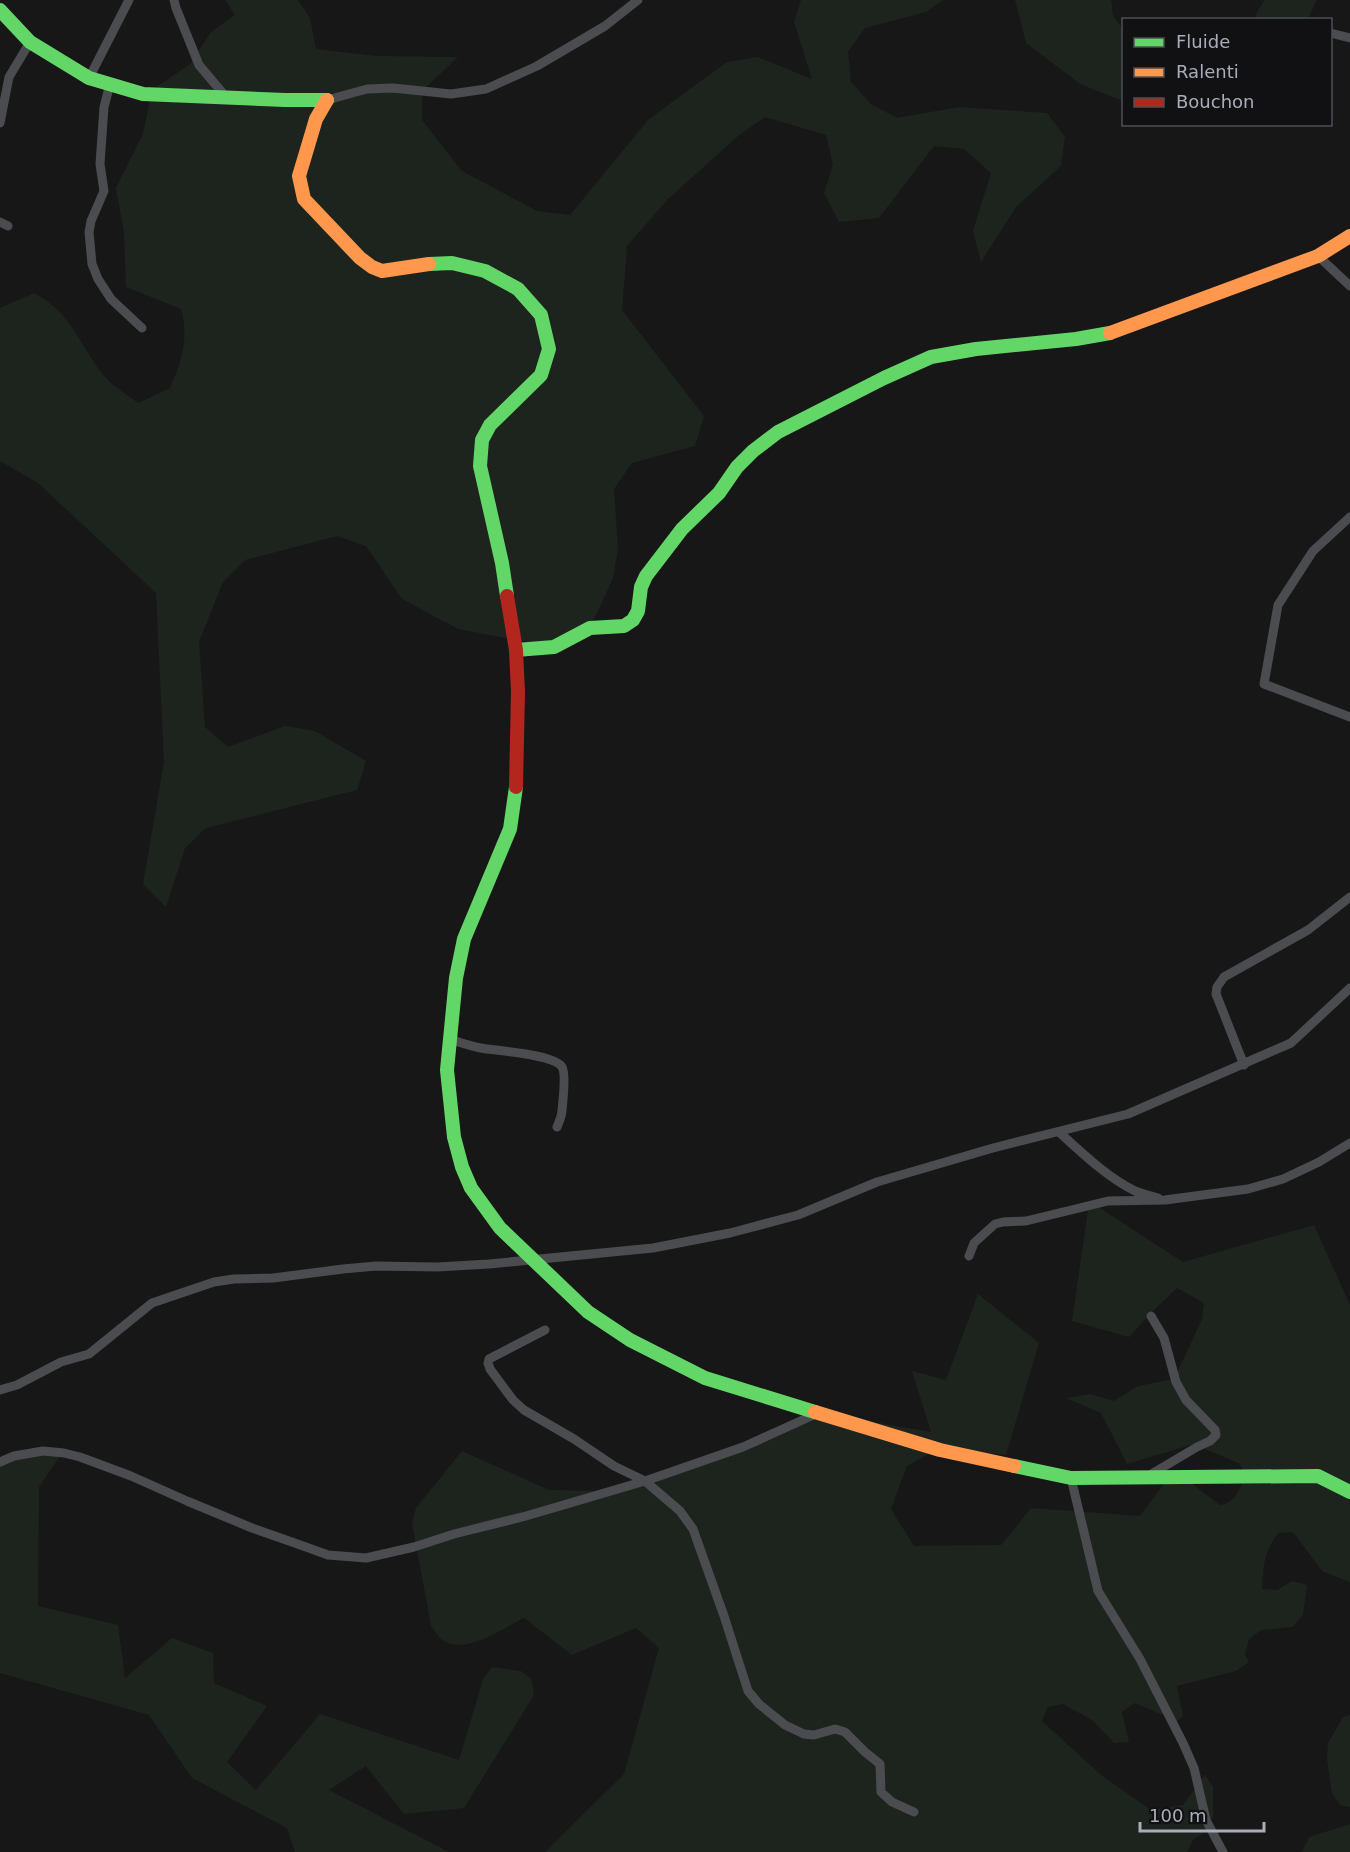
<svg xmlns="http://www.w3.org/2000/svg" width="1350" height="1852" font-family="'DejaVu Sans',sans-serif">
<style>
.green{fill:#1d241e}
.lines{fill:none;stroke-linecap:round;stroke-linejoin:round}
.street{stroke:#4b4c50;stroke-width:9}
.fast{stroke:#63d668;stroke-width:14}
.slow{stroke:#ff974d;stroke-width:14}
.jam{stroke:#b3261e;stroke-width:14}
</style>
<rect width="100%" height="100%" fill="#171717"/>
<!-- green -->
<g class="green">
<path d="M225 0H298L310 18 316 49 376 56 458 57 422 91V120L462 171 537 211 570 215 649 119 727 62 758 57 812 79 794 22 801 0H943L926 12 865 28 848 52 851 82 871 104 897 118 959 107 1047 113 1065 137 1061 166 1016 207 981 262 973 231 991 173 964 149 934 146 879 218 839 222 824 193 833 165 826 135 765 117 738 136 667 200 627 246 622 310 704 416 695 446 632 463 614 489 618 548 613 578 590 628 554 647 458 629 402 599 366 546 337 536 245 560 223 582 199 642 205 727 228 747 285 726 315 731 366 761 357 790 206 828 185 848 166 907 143 884 164 762 156 593 38 483 0 461V308L34 293C73 313 79 346 105 377 114 387 128 395 138 403L170 388C182 361 189 338 181 309L126 287 124 233 116 188 143 134 152 90 190 64 211 32 235 15Z"/>
<path d="M1015 0H1111L1113 15 1123 30V101L1080 84 1026 43Z"/>
<path d="M1265 0H1317L1308 19H1255L1258 10Z"/>
<path d="M1092 1203 1183 1262 1314 1225 1350 1305V1582L1322 1571 1293 1532 1278 1533C1263 1554 1264 1564 1262 1589L1277 1590 1292 1581 1307 1585 1303 1615 1292 1627 1261 1630 1249 1639 1245 1654 1249 1662 1236 1671 1177 1686 1183 1716 1171 1726 1163 1715 1135 1703 1122 1712 1129 1742 1114 1743 1092 1720 1063 1704 1048 1707 1042 1721 1101 1775 1151 1810 1183 1805 1205 1775 1213 1787V1817L1206 1831 1193 1840 1187 1852H545L624 1774 659 1648 636 1628 572 1655 524 1618C501 1629 463 1658 440 1638 437 1635 434 1629 431 1626L412 1523 416 1508 462 1451 549 1490 606 1491 740 1446 816 1412 931 1432 912 1371 946 1380 978 1294 1039 1343 1006 1455 937 1449 907 1466 891 1509 914 1546 1001 1545 1031 1508 1140 1516 1174 1470 1220 1505C1236 1503 1239 1489 1246 1476L1240 1464 1194 1444 1127 1464 1101 1413 1066 1398 1091 1394 1114 1401 1138 1386 1174 1379 1202 1319 1204 1303 1177 1288 1149 1315 1129 1337 1072 1321 1088 1210Z"/>
<path d="M62 1453 39 1487 38 1606 118 1625 125 1678 172 1638 213 1653 214 1683 267 1706 227 1762 256 1790 320 1714 459 1760 483 1679 492 1667 521 1671 532 1680 534 1695 464 1808 404 1814 366 1766 329 1790 449 1852H295L287 1828 192 1778 149 1715 0 1673V1460Z"/>
<path d="M1350 1715V1807L1340 1805 1332 1793 1327 1759 1328 1743 1343 1717Z"/>
<path d="M1350 1824V1852H1302L1309 1837Z"/>
</g>
<g class="lines">
<!-- street -->
<g class="street">
<path d="M174 0 176 8 199 65 226 97"/>
<path d="M1330 33 1350 38"/>
<path d="M89 78 129 0"/>
<path d="M110 84 104 107 100 164 104 191 91 221 89 232 92 264 98 279 111 299 142 328"/>
<path d="M327 100 367 89 393 88 451 94 486 89 537 66 605 26 638 0"/>
<path d="M0 123 9 77 30 42"/>
<path d="M0 222 8 226"/>
<path d="M1318 256 1350 286"/>
<path d="M1350 517 1313 551 1278 605 1264 684 1350 717"/>
<path d="M449 1039C459 1042 470 1046 481 1048 496 1051 554 1054 562 1067 566 1073 563 1101 562 1110 562 1116 559 1122 557 1127"/>
<path d="M1244 1065 1216 994 1217 987 1224 977 1308 930 1350 897"/>
<path d="M1059 1132C1082 1153 1107 1177 1135 1191 1142 1194 1151 1196 1158 1198"/>
<path d="M969 1256 974 1243 995 1224 1003 1222 1026 1221 1108 1201 1165 1200 1248 1189 1283 1179 1319 1162 1350 1143"/>
<path d="M545 1330 489 1359 488 1363 490 1369 513 1400 524 1410 574 1439 614 1466 645 1481 680 1511 693 1529 724 1616 748 1691 759 1704 785 1725 804 1734 814 1735 835 1729 845 1732 865 1752 880 1764 881 1792 892 1802 914 1812"/>
<path d="M0 1390 17 1385 61 1362 89 1354 152 1303 214 1282 234 1279 273 1278 343 1269 376 1266 437 1267 489 1264 653 1248 730 1233 798 1215 877 1182 993 1148 1128 1114 1291 1043 1350 988"/>
<path d="M0 1462 14 1456 43 1451 64 1453 80 1457 131 1476 187 1501 252 1528 306 1547 328 1555 366 1558 414 1547 454 1534 526 1516 645 1481 743 1447 818 1413"/>
<path d="M1148 1476 1197 1447 1210 1441 1216 1435 1215 1430 1186 1400 1176 1382 1164 1338 1151 1316"/>
<path d="M1071 1478 1098 1591 1140 1659 1183 1743 1194 1768 1206 1820 1223 1852"/>
</g>
<!-- fast -->
<g class="fast">
<path d="M0 10 30 42 89 78 143 94 285 100H327"/>
<path d="M429 264 452 263 485 271 518 289 541 315 549 349 541 375 490 425 482 440 480 466 502 563 507 596"/>
<path d="M516 650 554 647 590 628 624 626 633 620 638 611 641 587 646 576 682 529 719 493 737 467 753 451 778 432 884 378 931 357 976 349 1076 339 1110 333"/>
<path d="M516 787 510 829 464 939 456 978 447 1070 454 1137 462 1167 471 1188 500 1228 588 1312 630 1340 705 1378 815 1412"/>
<path d="M1014 1466 1071 1478 1318 1476 1350 1492"/>
</g>
<!-- slow -->
<g class="slow">
<path d="M327 100 316 119 299 176 304 199 360 258 372 267 382 271 429 264"/>
<path d="M1110 333 1318 256 1350 236"/>
<path d="M815 1412 940 1450 1014 1466"/>
</g>
<!-- jam -->
<path class="jam" d="M507 596 516 650 518 692 516 787"/>
</g>
<!-- legend -->
<rect x="1122" y="18" width="210" height="108" fill="#111113" stroke="#4d4f55" stroke-width="1.5"/>
<rect x="1134" y="38" width="30" height="9" fill="#63d668" stroke="#4d4f55" stroke-width="1.5"/>
<text x="1176" y="48" font-size="18" fill="#a8adb8">Fluide</text>
<rect x="1134" y="68" width="30" height="9" fill="#ff974d" stroke="#4d4f55" stroke-width="1.5"/>
<text x="1176" y="78" font-size="18" fill="#a8adb8">Ralenti</text>
<rect x="1134" y="98" width="30" height="9" fill="#b3261e" stroke="#4d4f55" stroke-width="1.5"/>
<text x="1176" y="108" font-size="18" fill="#a8adb8">Bouchon</text>
<!-- scale -->
<path d="M1140 1822v9h124v-9" fill="none" stroke="#a8adb8" stroke-width="3"/>
<text x="1149" y="1822" font-size="18" fill="#a8adb8" stroke="#111113" stroke-width="4.5" paint-order="stroke">100 m</text>
</svg>
